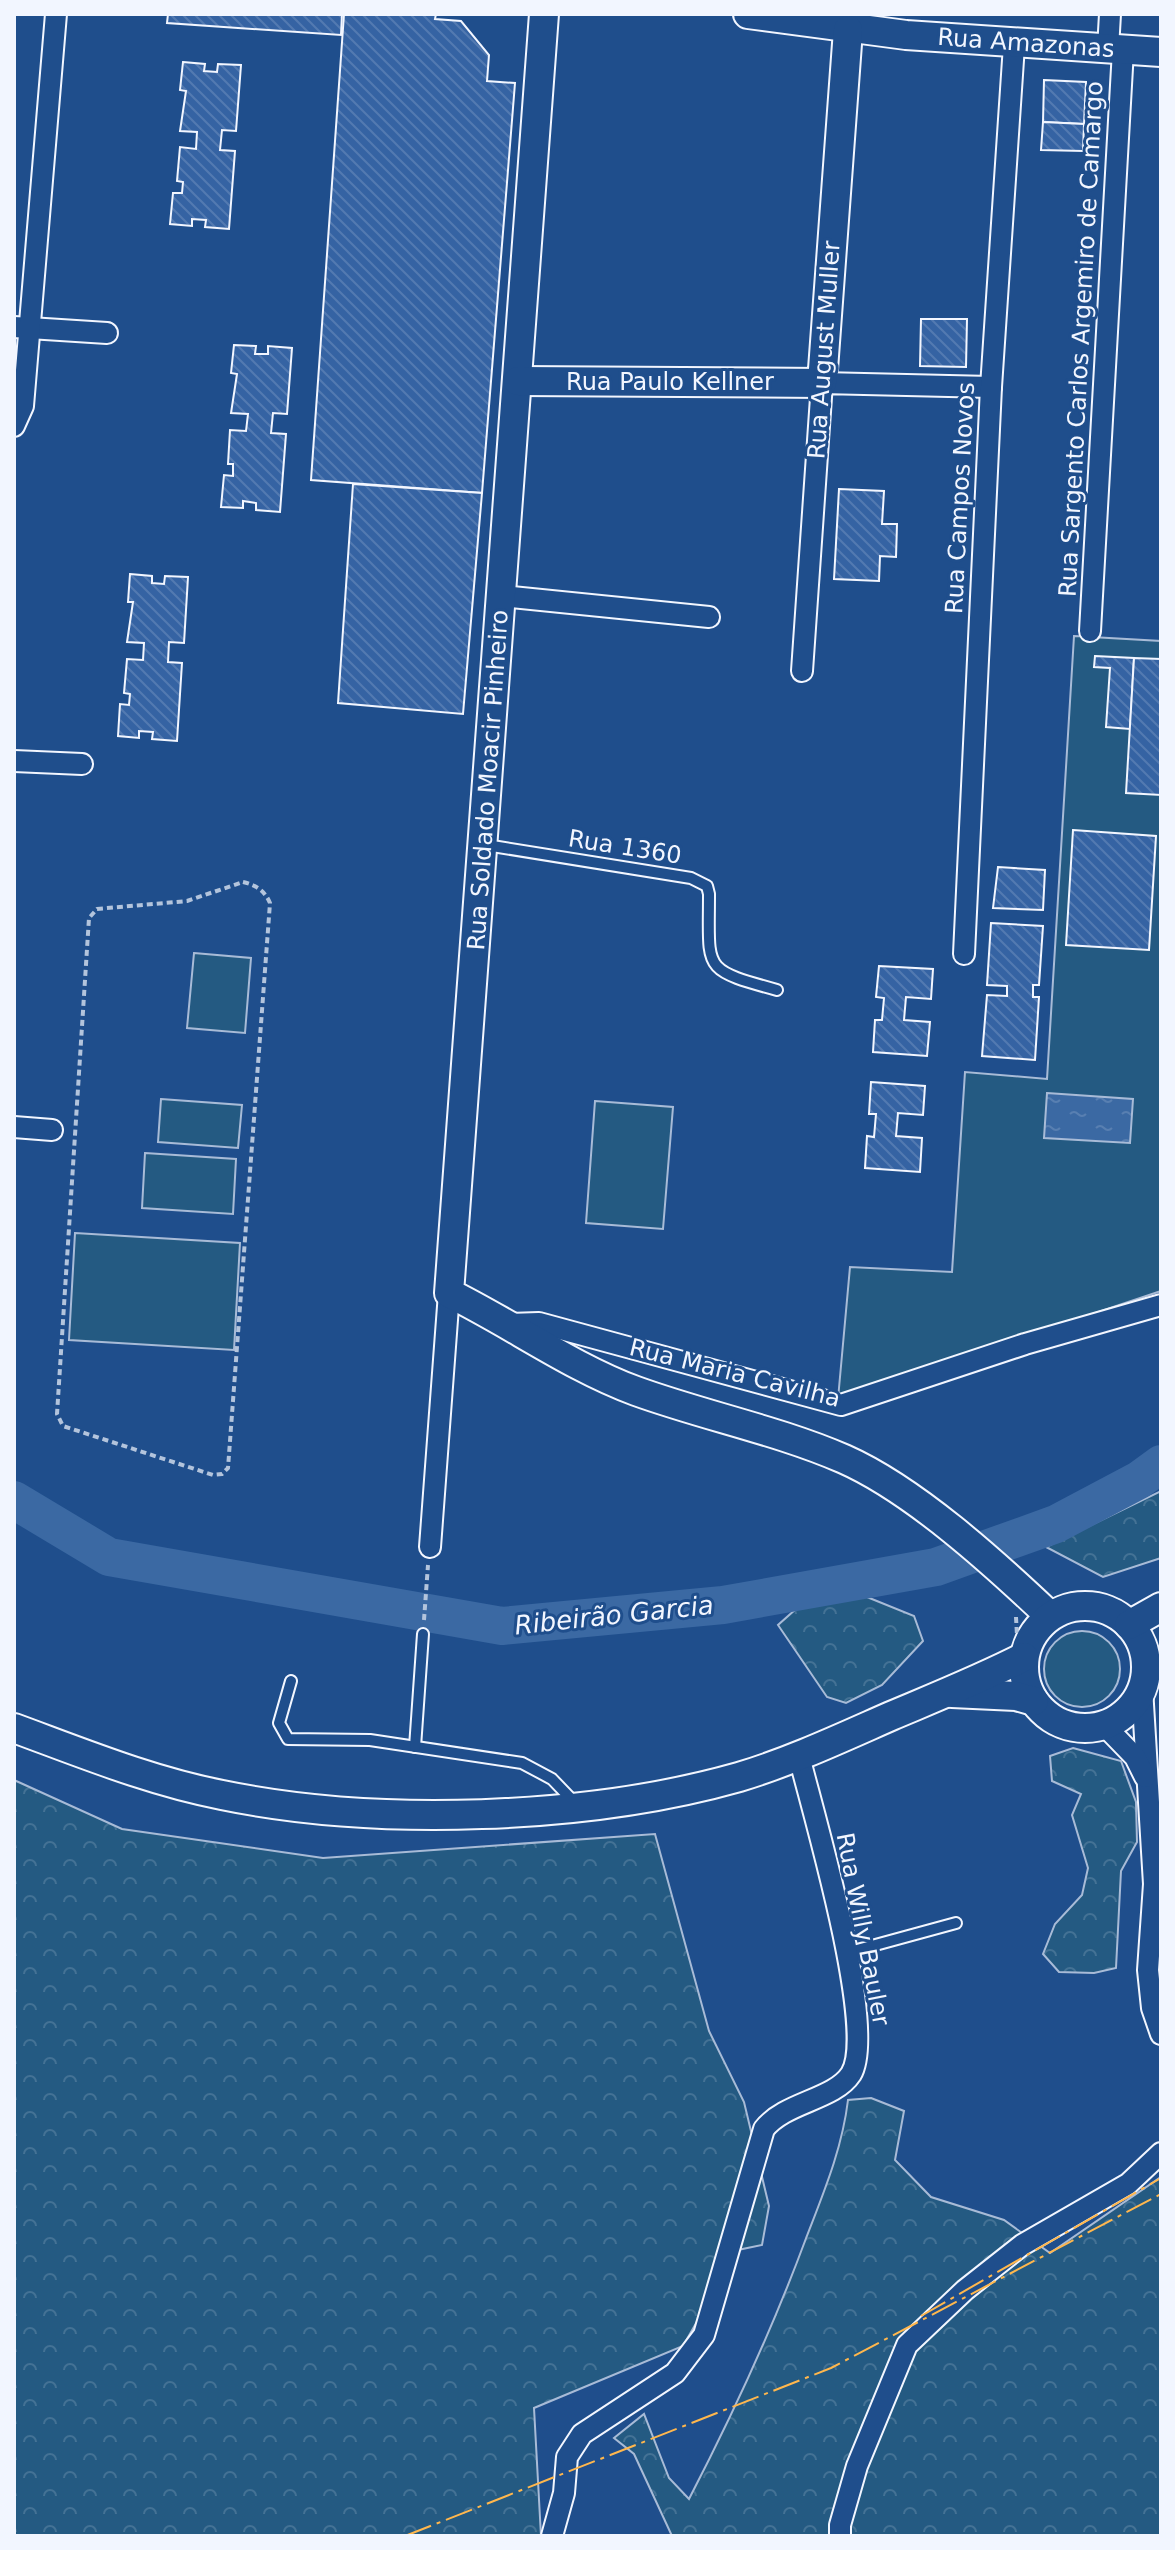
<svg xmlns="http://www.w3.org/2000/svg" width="1175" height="2550" font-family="'DejaVu Sans',sans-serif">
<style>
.green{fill:#245a82;stroke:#a8bbd7;stroke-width:2}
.forest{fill:url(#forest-crowns);stroke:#a8bbd7;stroke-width:2}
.water{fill:url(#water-ripples);stroke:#a8bbd7;stroke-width:2}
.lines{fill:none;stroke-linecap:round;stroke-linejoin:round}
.river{stroke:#3b69a3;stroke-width:38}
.building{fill:url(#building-back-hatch);stroke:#f2f6ff;stroke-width:2}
.lane-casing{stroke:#f2f6ff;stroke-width:14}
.street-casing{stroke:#f2f6ff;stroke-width:24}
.secondary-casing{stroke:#f2f6ff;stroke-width:32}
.path{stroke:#b3c4dc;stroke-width:4;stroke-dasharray:6 4;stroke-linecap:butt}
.lane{stroke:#1f4e8c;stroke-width:10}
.street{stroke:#1f4e8c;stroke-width:20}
.secondary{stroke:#1f4e8c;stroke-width:28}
.power{stroke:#ffb74d;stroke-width:2;stroke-dasharray:28 6 4 6;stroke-linecap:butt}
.labels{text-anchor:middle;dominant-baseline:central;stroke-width:6;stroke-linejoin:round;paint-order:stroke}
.street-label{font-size:24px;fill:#f2f6ff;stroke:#1f4e8c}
.water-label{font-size:26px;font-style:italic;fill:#f2f6ff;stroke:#1f4e8c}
</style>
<defs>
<pattern id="forest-crowns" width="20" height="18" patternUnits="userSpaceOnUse" patternTransform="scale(2)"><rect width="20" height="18" fill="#245a82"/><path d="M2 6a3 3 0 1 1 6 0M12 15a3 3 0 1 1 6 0" fill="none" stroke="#447295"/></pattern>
<pattern id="water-ripples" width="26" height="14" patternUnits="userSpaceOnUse" patternTransform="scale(2)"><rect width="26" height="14" fill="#3b69a3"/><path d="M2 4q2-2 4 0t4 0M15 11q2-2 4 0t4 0" fill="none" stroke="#587fb1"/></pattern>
<pattern id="building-back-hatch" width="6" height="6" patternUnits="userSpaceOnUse" patternTransform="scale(2)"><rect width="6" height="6" fill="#3563a3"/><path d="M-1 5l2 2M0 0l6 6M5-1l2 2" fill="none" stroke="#537ab1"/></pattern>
</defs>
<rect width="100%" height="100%" fill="#1f4e8c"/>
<!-- green -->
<g class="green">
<path d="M1074 636 1161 641V1291L838 1399 850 1267 952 1272 965 1072 1047 1079Z"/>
<path d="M194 953 251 958 245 1033 187 1028Z"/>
<path d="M161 1099 242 1105 238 1148 158 1142Z"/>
<path d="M595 1101 673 1107 663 1229 586 1223Z"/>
<path d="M145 1153 236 1159 233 1214 142 1208Z"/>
<path d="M75 1233 240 1243 234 1350 69 1340Z"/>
<circle cx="1082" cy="1669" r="38"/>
</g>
<!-- forest -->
<g class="forest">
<path d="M1161 1491V1558L1103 1577 1046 1547Z"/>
<path d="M862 1595 914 1616 923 1641 882 1685 846 1703 827 1697 778 1625 796 1609Z"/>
<path d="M1073 1748 1121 1761 1136 1802 1137 1842 1121 1871 1116 1968 1094 1973 1059 1972 1043 1954 1055 1924 1082 1895 1088 1868 1072 1815 1081 1794 1052 1781 1050 1756Z"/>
<path d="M14 1780 122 1829 323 1858 655 1834 709 2031 744 2102 769 2206 762 2245 738 2250 683 2346 534 2408 541 2536H14Z"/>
<path d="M871 2098 904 2111 895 2160 931 2197 1004 2220 1050 2253 1161 2177V2536H672L634 2454 614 2438 644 2414 669 2478 689 2499C733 2414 772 2330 805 2241 823 2194 842 2150 848 2100Z"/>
</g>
<!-- water -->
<path class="water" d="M1047 1093 1133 1099 1130 1143 1044 1138Z"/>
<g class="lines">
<!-- river -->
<path class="river" d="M14 1500 109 1557 502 1626 723 1605 936 1567 1056 1524 1139 1480 1161 1464"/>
</g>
<!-- building -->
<g class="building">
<path d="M168 14H342L341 35 167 23Z"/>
<path d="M344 14H436L435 19 461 21 489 55 487 81 515 83 482 493 311 480Z"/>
<path d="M183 62 205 64 204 71 217 72 218 64 241 65 236 131 222 130 220 150 235 151 229 229 205 227 206 220 192 219V226L170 224 173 193H182L183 182 177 181 180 147 196 149 197 132 180 131 186 91 180 90Z"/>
<path d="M1044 80 1086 82 1084 124 1043 122Z"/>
<path d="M1043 122 1084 124 1083 151 1041 150Z"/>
<path d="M921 319H967L966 367 920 366Z"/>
<path d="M234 345 256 346 255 354H268V346L292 348 287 414 273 413 271 433 286 434 280 512 256 510V503L243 501V508L221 507 224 475 233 476V464H228L230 430 246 431 248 414 231 413 237 374 231 373Z"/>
<path d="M353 484 482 493 463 714 338 703Z"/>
<path d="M839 489 884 491 882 524H897L896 557 880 556 879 581 834 579Z"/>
<path d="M130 574 152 576V583L164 584 165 576 188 577 184 643 169 642 168 662 182 663 177 741 152 739 153 732 139 731V738L118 736 120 704 129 705 130 694 124 693 127 659 143 660 144 643 127 642 133 602H128Z"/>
<path d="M1095 656 1134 658 1130 729 1106 727 1110 668 1094 667Z"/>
<path d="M1134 658 1161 659V795L1126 793Z"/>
<path d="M1073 830 1156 836 1149 950 1066 945Z"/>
<path d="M998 867 1045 870 1043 910 993 908Z"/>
<path d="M991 923 1043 926 1039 985H1033V997H1039L1035 1060 982 1056 987 995 1007 996V986L987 985Z"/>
<path d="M879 966 933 969 931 999 906 997 904 1020 930 1022 927 1056 873 1052 875 1020H882L884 998 876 997Z"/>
<path d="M871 1082 925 1086 923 1115 898 1113 896 1136 922 1138 920 1172 865 1168 867 1136 874 1137 876 1114H869Z"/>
</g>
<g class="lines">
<!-- lane casing -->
<g class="lane-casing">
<g id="lane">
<path d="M486 845 691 878 707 886 709 894C709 971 701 969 777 990"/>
<path d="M291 1681 279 1723 288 1739 370 1740 522 1763 552 1779 576 1804"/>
<path d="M415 1747 423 1634"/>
<path d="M846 1953 956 1923"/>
</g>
</g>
<!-- street casing -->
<g class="street-casing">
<g id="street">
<path d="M1108 49 1110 14"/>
<path d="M14 327 107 333"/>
<path d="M14 426 23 406 56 14"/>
<path d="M502 596 709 617"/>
<path d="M1090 631 1123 50"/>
<path d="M802 671 822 383 991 387"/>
<path d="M14 761 82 764"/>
<path d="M964 954 991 387 1014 45"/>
<path d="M14 1127 52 1130"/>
<path d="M509 1324 539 1323 841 1405 1025 1344 1161 1305"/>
<path d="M430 1547 449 1293"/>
<path d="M1142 1688 1154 1884 1148 1970 1152 2008 1161 2034"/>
<path d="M1104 1725 1135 1757 1145 1777"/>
<path d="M552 2536 564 2493 567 2457 582 2434 675 2373 704 2335 764 2129C785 2102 834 2100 851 2074 878 2030 813 1813 799 1756"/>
<path d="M840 2536V2525L857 2466 907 2345 965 2290 1022 2245 1128 2184 1161 2153"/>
</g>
</g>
<!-- secondary casing -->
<g class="secondary-casing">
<g id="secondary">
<path d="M544 14 449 1293C512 1324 571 1367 636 1391 705 1416 777 1430 844 1459 914 1490 994 1563 1050 1616"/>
<path d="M748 14 906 35 1161 52"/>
<path d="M518 381 822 383 848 30"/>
<circle cx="1085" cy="1667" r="61"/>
<path d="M1129 1625 1161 1607"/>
<path d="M952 1693 1016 1696 1034 1701"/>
<path d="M14 1728C82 1753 150 1781 222 1795 377 1827 587 1820 739 1777 792 1761 841 1738 891 1716 936 1697 981 1679 1024 1657"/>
</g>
</g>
<!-- path -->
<g class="path">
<path d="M243 882C256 885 265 891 270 903L228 1468 222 1474 213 1475 63 1426 57 1414 89 918 97 909 187 901Z"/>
<path d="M1016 1617 1017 1636"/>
<path d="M424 1620 428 1565"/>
</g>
<!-- lane -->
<use href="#lane" class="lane"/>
<!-- street -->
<use href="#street" class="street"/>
<!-- secondary -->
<use href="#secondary" class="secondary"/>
<!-- power -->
<g class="power">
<path d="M921 2316 1161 2178"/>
<path d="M405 2536 831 2368 1161 2194"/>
</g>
</g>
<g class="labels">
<!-- street labels -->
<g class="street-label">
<text transform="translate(1026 43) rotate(4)">Rua Amazonas</text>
<text transform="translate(1081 339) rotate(-87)">Rua Sargento Carlos Argemiro de Camargo</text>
<text transform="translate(824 350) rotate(-86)">Rua August Muller</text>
<text x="670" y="382">Rua Paulo Kellner</text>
<text transform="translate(960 498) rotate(-87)">Rua Campos Novos</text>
<text transform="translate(488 780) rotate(-86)">Rua Soldado Moacir Pinheiro</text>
<text transform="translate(625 847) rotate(9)">Rua 1360</text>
<text transform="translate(735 1373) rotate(14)">Rua Maria Cavilha</text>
<text transform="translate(863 1929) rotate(79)">Rua Willy Bauler</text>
</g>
<!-- water labels -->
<g class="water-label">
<text transform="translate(614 1615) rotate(-6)">Ribeirão Garcia</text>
</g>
</g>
<!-- border -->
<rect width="1175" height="2550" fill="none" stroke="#f2f6ff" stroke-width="32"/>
</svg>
